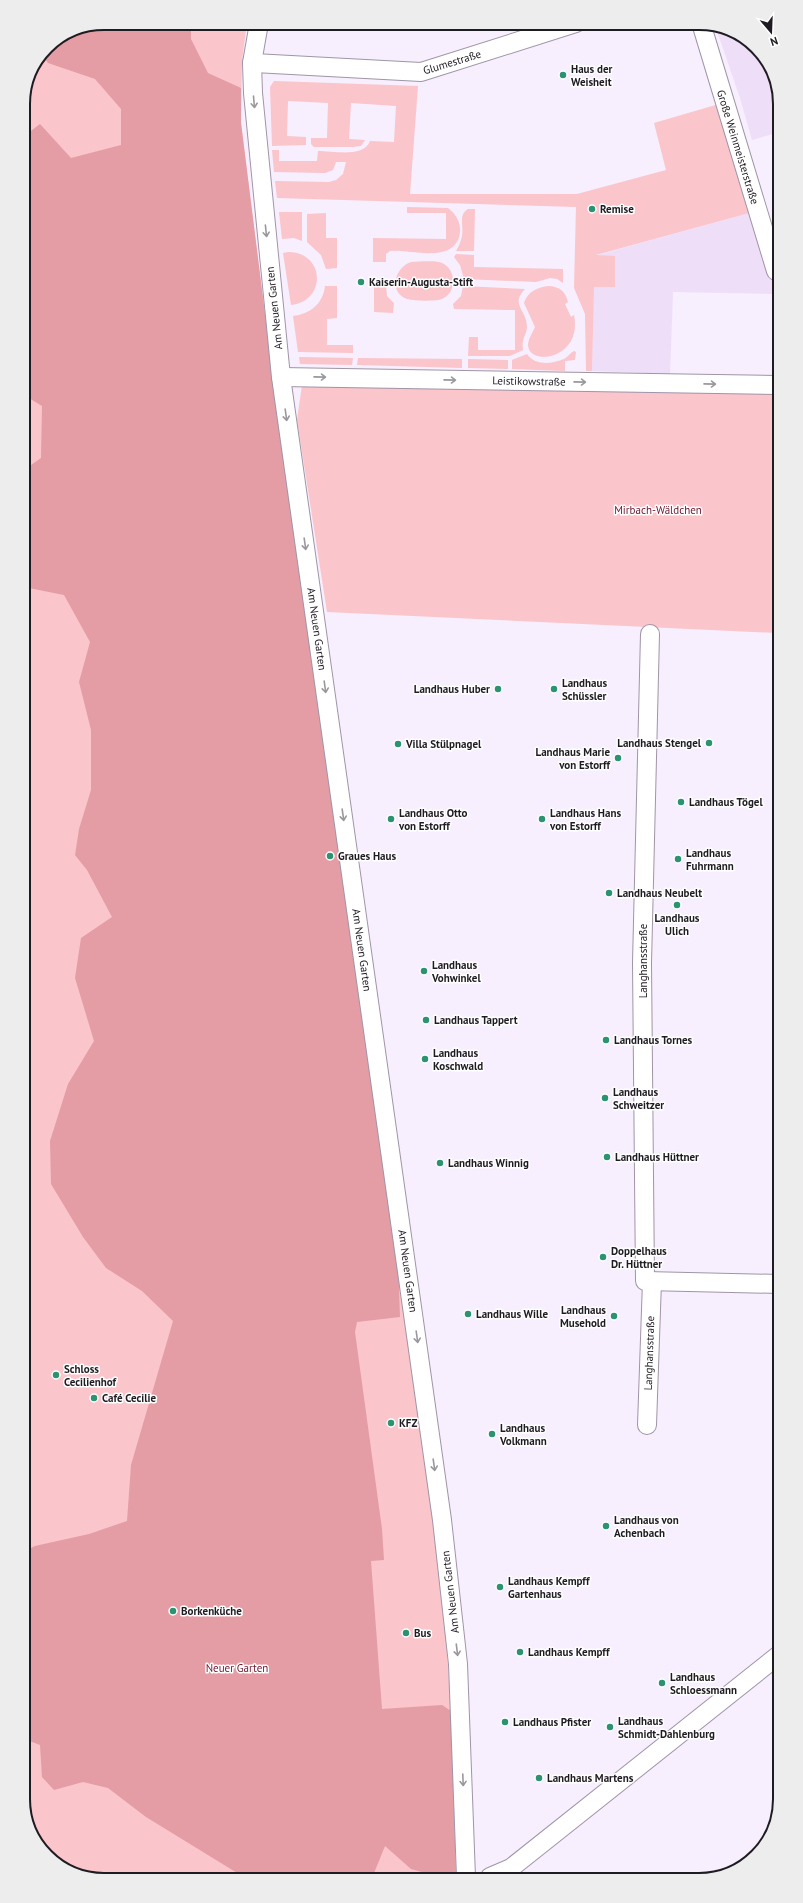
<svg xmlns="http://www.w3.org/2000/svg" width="803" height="1903" font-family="'PT Sans',sans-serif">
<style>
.built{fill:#eedef8}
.green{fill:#fac5cb}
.forest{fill:#e49ca5}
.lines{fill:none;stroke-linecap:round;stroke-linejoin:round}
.minor-casing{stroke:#a095a7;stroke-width:20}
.minor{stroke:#fff;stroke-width:18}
.oneway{stroke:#9a989c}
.poi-dot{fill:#2c9370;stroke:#fff;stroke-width:1.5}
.labels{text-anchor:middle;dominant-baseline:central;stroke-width:3;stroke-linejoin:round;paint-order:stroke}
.street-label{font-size:11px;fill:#1f1b22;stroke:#fff}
.poi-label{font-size:11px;font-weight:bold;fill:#1f1b22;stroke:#fff;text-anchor:start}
.park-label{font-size:11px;fill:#6b172d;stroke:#fff}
.rim{fill:none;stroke:#1f1b22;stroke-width:2}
</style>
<rect width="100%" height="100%" fill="#f7eefe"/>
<!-- built -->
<g class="built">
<path d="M716 28 748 40 776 78V133L752 140 740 98Z"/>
<path d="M753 212 776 289V294L673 292 670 374 592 371 594 256Z"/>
</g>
<!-- green -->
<g class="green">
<path d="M104 23H247L242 61 241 123 273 378 439 1529 451 1711 456 1877 99 1880 55 1863 27 1825 23 99 29 73 47 47 73 29Z"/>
<path d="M274 81 418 86 410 194H577L666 170 654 123 719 104 753 212 596 255 615 256V287H594L592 371H586L585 314 574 288 576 207 277 198 275 181 329 182 336 180 343 174 346 162H336L333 170 325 173 274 172 272 150H279V161H317L318 151C333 151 364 158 370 141L394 142 396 106 351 103 349 139 365 140 361 146 353 147H314L311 144V138H327L328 103 288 101 287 136 306 137V145L272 146 270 87Z"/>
<path d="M407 207 448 208C456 214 461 223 460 232 456 265 411 249 390 251L386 254V262H373V238L446 239V213H407Z"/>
<path d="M468 209H475L474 251H456C459 246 461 241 462 236 464 225 458 215 468 209Z"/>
<path d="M279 212H302V241L294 238 282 239Z"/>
<path d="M326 213V238H337V268L326 269 321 255 307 242V214Z"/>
<path d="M288 252C325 252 327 301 291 305L283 253Z"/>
<path d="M456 254 474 255V267L563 269V283L557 279 550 278 536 282 464 279 460 265 454 257Z"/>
<path d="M411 262C420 262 433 260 442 263 458 270 457 297 438 300 430 301 415 301 407 299 388 292 395 267 411 262Z"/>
<path d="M374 285H386L387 296 394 303 393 313 374 312Z"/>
<path d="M325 286H337V318L327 319V345H353V353L298 352 293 316C310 314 323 304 325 286Z"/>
<path d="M463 286 525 289C510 305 526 309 527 326 527 335 521 338 523 350L510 356H468L469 337H478V350H515V310L454 309 453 304 461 296Z"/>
<path d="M549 286C560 287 565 291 568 302L565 304 571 317 574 315C583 359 529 367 528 345 528 339 533 332 535 327L524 303C528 291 538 287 549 286Z"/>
<path d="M574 351 576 352 575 360 565 361V371L512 369V360L527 354C535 366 552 364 564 359 568 357 570 353 574 351Z"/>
<path d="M299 357 353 358 352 365 300 364Z"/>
<path d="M358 358 462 359V368L357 365Z"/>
<path d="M468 359 508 360V369L468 368Z"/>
<path d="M302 385 777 394V633L327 612 297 420Z"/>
</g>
<!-- forest -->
<path class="forest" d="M104 23H191V39L208 73 241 88V123L273 378 398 1259 400 1317 357 1322 355 1332 382 1529 384 1560 371 1561 382 1709 442 1705 451 1711 456 1877 444 1878 411 1869 385 1846 372 1878 247 1879 146 1817 108 1788 83 1782 54 1790 42 1777 40 1745 27 1740V1550L35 1546 89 1534 127 1521 131 1465 173 1321 142 1291 106 1268 83 1237 51 1184 50 1141 68 1084 94 1041 75 978 81 938 112 917 87 870 75 855 79 829 91 790V730L79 682 90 642 64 595 24 587V470L41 458 42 406 24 395 23 137 40 124 71 158 121 145V109L95 79 48 63 42 54C57 32 81 28 104 23Z"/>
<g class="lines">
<!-- minor casing -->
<g class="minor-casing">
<g id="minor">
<path d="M259 23 252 63 253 93 281 377 442 1520 458 1664 466 1877"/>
<path d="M701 23 776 271"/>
<path d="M252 63 421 72 576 23"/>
<path d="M281 377 777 385"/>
<path d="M650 634 642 963 645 1281 779 1284"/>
<path d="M647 1425 652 1281"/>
<path d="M490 1877 511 1868 780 1654"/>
</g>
</g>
<!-- minor -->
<use href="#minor" class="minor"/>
</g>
<!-- one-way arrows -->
<defs><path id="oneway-shaft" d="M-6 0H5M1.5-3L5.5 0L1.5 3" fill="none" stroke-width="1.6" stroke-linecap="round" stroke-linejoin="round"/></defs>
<g class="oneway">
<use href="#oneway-shaft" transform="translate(254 102) rotate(85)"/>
<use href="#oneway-shaft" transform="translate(266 231) rotate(84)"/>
<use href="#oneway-shaft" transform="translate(320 377) rotate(1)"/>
<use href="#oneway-shaft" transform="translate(450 380) rotate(1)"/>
<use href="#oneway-shaft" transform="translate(580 382) rotate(1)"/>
<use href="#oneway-shaft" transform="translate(710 384) rotate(1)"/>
<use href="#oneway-shaft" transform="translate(286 415) rotate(82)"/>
<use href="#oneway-shaft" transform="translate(305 544) rotate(82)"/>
<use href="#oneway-shaft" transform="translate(325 687) rotate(82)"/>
<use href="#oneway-shaft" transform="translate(343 815) rotate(82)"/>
<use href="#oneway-shaft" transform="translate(417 1337) rotate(82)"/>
<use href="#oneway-shaft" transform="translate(434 1465) rotate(82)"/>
<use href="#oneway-shaft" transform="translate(457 1650) rotate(83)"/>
<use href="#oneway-shaft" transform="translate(463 1780) rotate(88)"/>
</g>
<!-- markers -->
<g class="poi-dot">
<circle cx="563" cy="75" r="4"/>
<circle cx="592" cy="209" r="4"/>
<circle cx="361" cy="282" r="4"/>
<circle cx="498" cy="689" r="4"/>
<circle cx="554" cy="689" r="4"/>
<circle cx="709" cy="743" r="4"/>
<circle cx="398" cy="744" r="4"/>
<circle cx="618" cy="758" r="4"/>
<circle cx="681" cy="802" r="4"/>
<circle cx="391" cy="819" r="4"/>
<circle cx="542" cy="819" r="4"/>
<circle cx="330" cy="856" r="4"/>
<circle cx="678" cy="859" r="4"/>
<circle cx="609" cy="893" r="4"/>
<circle cx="677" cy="905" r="4"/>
<circle cx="424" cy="971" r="4"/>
<circle cx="426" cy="1020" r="4"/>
<circle cx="606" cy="1040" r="4"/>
<circle cx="425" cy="1059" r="4"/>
<circle cx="605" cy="1098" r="4"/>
<circle cx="607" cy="1157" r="4"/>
<circle cx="440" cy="1163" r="4"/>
<circle cx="603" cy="1257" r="4"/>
<circle cx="468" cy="1314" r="4"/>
<circle cx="614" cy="1316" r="4"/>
<circle cx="56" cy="1375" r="4"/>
<circle cx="94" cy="1398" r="4"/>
<circle cx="391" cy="1423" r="4"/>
<circle cx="492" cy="1434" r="4"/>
<circle cx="606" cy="1526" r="4"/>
<circle cx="500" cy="1587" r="4"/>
<circle cx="173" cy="1611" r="4"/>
<circle cx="406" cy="1633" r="4"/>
<circle cx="520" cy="1652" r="4"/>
<circle cx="662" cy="1683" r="4"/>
<circle cx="505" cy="1722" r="4"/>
<circle cx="610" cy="1727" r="4"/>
<circle cx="539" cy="1778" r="4"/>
</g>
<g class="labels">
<!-- street labels -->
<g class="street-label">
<text transform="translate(452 62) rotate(-17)">Glumestraße</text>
<text transform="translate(738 147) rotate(73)">Große Weinmeisterstraße</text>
<text transform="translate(274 308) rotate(-96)">Am Neuen Garten</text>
<text transform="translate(529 381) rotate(1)">Leistikowstraße</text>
<text transform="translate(317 629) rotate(82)">Am Neuen Garten</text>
<text transform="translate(362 950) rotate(82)">Am Neuen Garten</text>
<text transform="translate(643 961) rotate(-90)">Langhansstraße</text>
<text transform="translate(408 1271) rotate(82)">Am Neuen Garten</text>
<text transform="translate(649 1353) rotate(-88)">Langhansstraße</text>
<text transform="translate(450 1592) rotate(-97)">Am Neuen Garten</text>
</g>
<!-- poi labels -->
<g class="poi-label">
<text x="571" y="69">Haus der<tspan x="571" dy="13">Weisheit</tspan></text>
<text x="600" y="209">Remise</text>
<text x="369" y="282">Kaiserin-Augusta-Stift</text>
<text x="562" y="683">Landhaus<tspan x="562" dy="13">Schüssler</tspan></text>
<text x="490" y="689" text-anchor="end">Landhaus Huber</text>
<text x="701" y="743" text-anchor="end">Landhaus Stengel</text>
<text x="406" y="744">Villa Stülpnagel</text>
<text x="610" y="752" text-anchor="end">Landhaus Marie<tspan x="610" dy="13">von Estorff</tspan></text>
<text x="689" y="802">Landhaus Tögel</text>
<text x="399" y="813">Landhaus Otto<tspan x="399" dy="13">von Estorff</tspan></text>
<text x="550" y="813">Landhaus Hans<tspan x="550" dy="13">von Estorff</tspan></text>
<text x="686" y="853">Landhaus<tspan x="686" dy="13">Fuhrmann</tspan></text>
<text x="338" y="856">Graues Haus</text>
<text x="617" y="893">Landhaus Neubelt</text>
<text x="677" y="918" text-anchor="middle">Landhaus<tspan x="677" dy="13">Ulich</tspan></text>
<text x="432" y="965">Landhaus<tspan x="432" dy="13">Vohwinkel</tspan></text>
<text x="434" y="1020">Landhaus Tappert</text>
<text x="614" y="1040">Landhaus Tornes</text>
<text x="433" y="1053">Landhaus<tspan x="433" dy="13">Koschwald</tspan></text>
<text x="613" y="1092">Landhaus<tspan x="613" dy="13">Schweitzer</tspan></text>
<text x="615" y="1157">Landhaus Hüttner</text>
<text x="448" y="1163">Landhaus Winnig</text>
<text x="611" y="1251">Doppelhaus<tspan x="611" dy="13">Dr. Hüttner</tspan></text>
<text x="606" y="1310" text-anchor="end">Landhaus<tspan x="606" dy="13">Musehold</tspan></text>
<text x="476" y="1314">Landhaus Wille</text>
<text x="64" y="1369">Schloss<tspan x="64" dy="13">Cecilienhof</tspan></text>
<text x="102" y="1398">Café Cecilie</text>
<text x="399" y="1423">KFZ</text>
<text x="500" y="1428">Landhaus<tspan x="500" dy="13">Volkmann</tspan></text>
<text x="614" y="1520">Landhaus von<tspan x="614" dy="13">Achenbach</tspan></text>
<text x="508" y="1581">Landhaus Kempff<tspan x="508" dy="13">Gartenhaus</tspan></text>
<text x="181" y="1611">Borkenküche</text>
<text x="414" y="1633">Bus</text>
<text x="528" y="1652">Landhaus Kempff</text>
<text x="670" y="1677">Landhaus<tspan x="670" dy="13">Schloessmann</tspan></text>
<text x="618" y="1721">Landhaus<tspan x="618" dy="13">Schmidt-Dahlenburg</tspan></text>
<text x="513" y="1722">Landhaus Pfister</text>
<text x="547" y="1778">Landhaus Martens</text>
</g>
<!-- park labels -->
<g class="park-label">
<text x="658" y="510">Mirbach-Wäldchen</text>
<text x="237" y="1668">Neuer Garten</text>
</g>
</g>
<!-- crop -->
<path d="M0 0H803V1903H0ZM104 30H699A74 74 0 0 1 773 104V1799A74 74 0 0 1 699 1873H104A74 74 0 0 1 30 1799V104A74 74 0 0 1 104 30Z" fill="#ededed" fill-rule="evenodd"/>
<path class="rim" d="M104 30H699A74 74 0 0 1 773 104V1799A74 74 0 0 1 699 1873H104A74 74 0 0 1 30 1799V104A74 74 0 0 1 104 30Z"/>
<!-- north arrow -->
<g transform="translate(771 32) rotate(161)" stroke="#ffffff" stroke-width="3" paint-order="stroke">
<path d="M0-3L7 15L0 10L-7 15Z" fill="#1f1b22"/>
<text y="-6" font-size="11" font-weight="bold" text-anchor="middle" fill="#1f1b22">N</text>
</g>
</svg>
